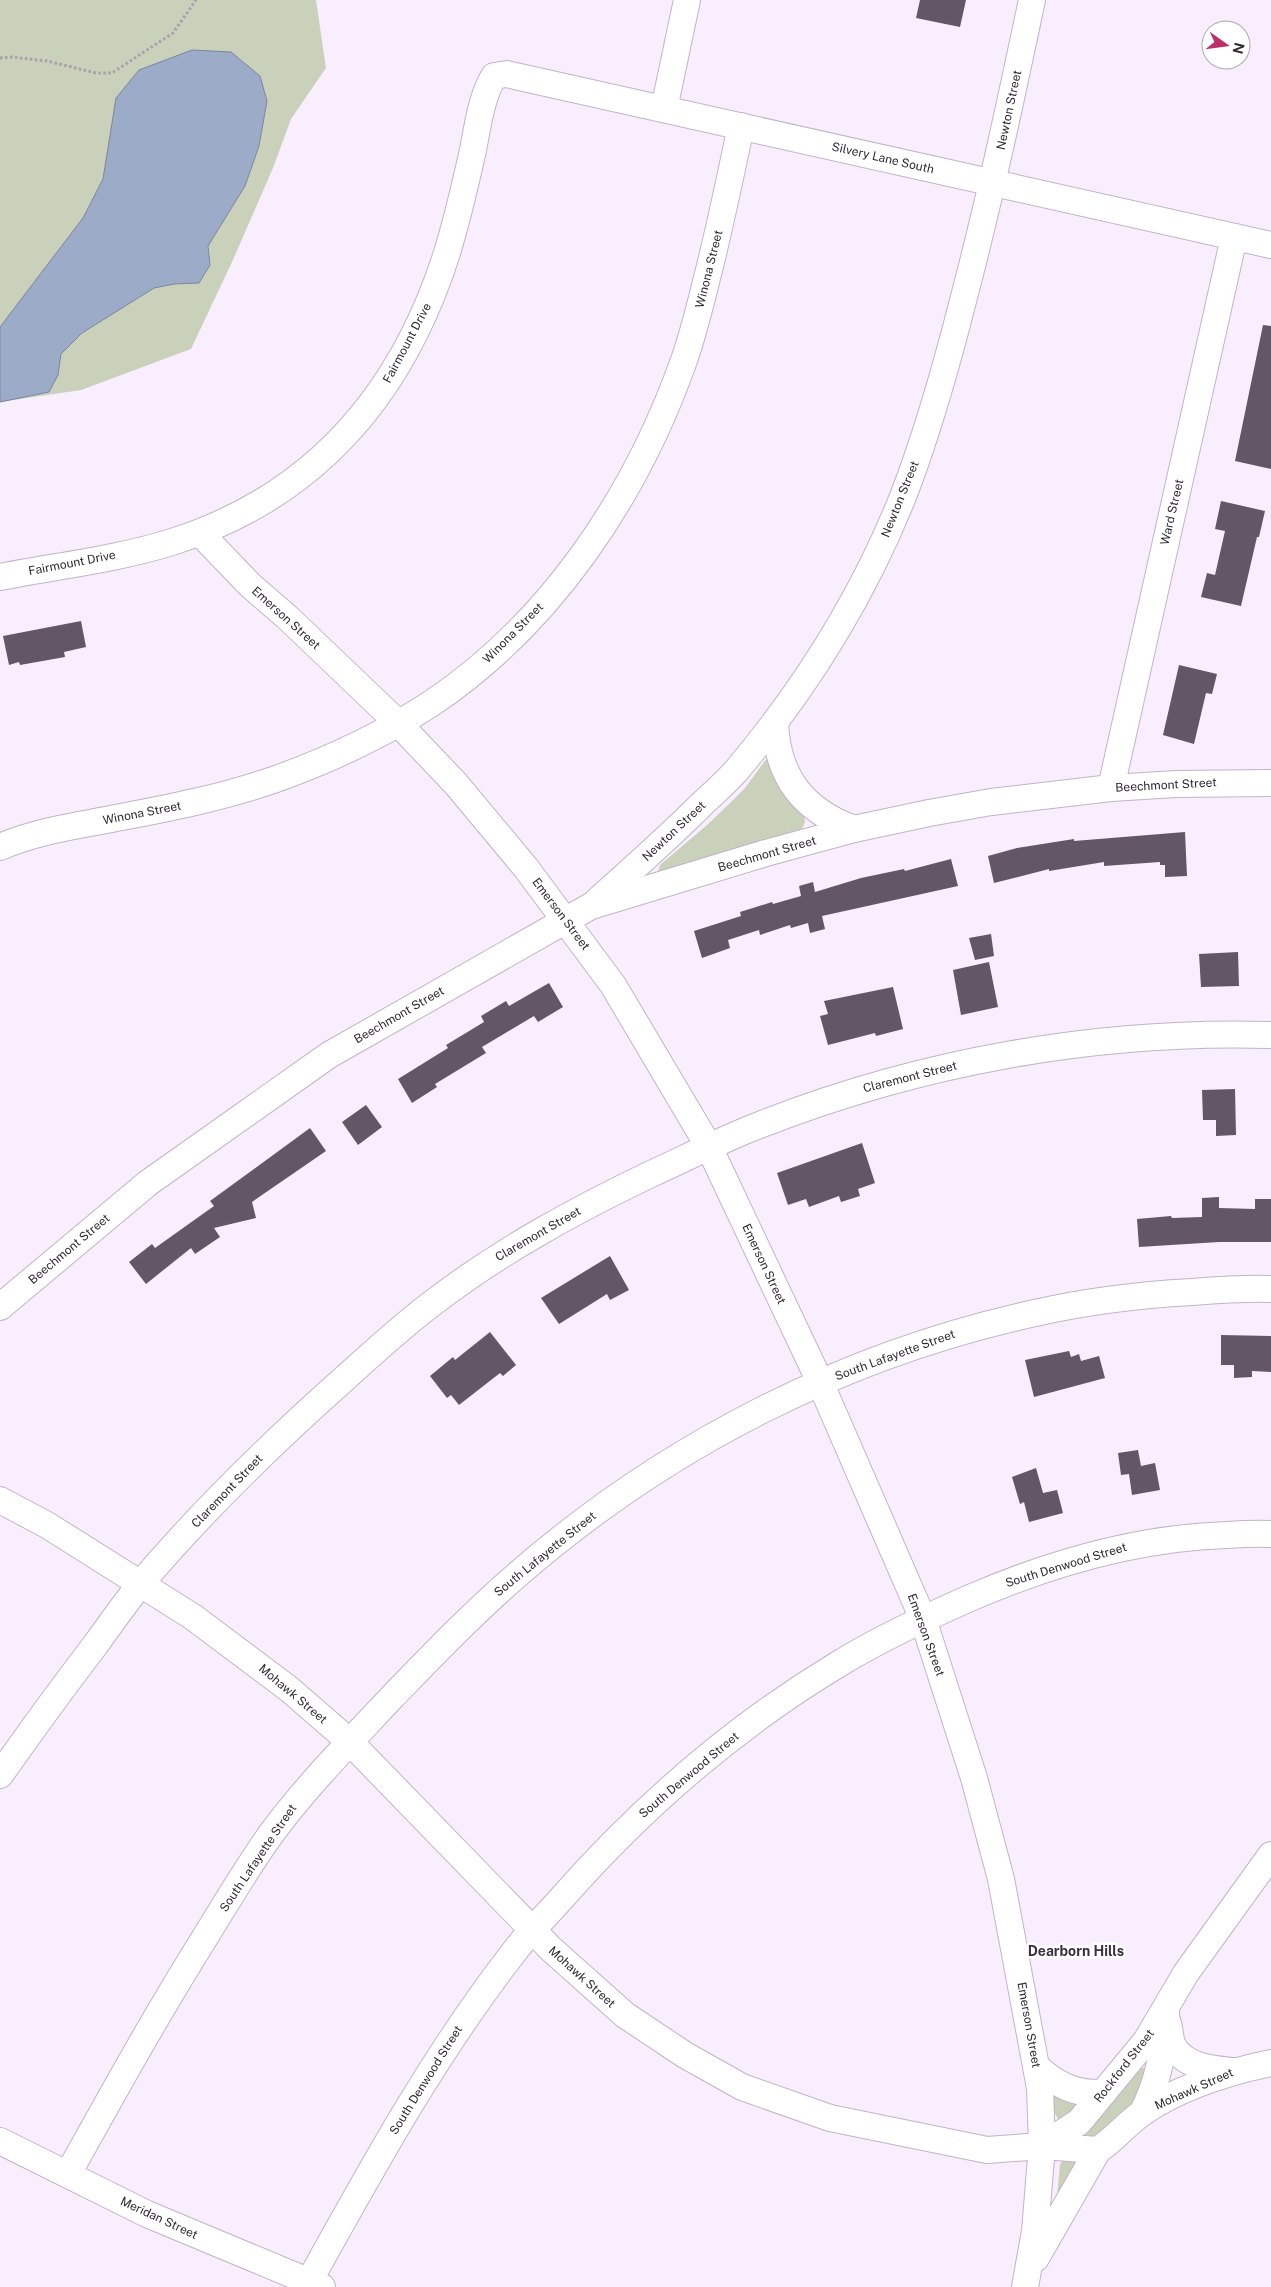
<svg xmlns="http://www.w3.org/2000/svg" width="1271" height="2287" font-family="'Public Sans',sans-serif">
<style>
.green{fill:#cad1bb}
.water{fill:#9cacc8;stroke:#7c859b}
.building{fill:#625667}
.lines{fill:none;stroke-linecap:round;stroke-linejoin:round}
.minor-casing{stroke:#c1b4c7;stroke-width:28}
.path{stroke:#a79fab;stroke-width:3;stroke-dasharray:2.5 2.5;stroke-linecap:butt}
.minor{stroke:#fff;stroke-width:26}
.labels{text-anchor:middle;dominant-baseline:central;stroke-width:5;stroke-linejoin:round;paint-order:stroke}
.street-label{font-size:12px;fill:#302b32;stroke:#fff}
.neighbourhood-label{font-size:14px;font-weight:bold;fill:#3a2f3f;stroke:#fff}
</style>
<rect width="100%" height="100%" fill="#f9eefe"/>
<!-- green -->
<g class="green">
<path d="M0 0H316L326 68 291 119 273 168 232 262 191 349 81 390 0 402Z"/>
<path d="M767 758H770L788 800 804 816 805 822 802 829 660 874 658 871 660 865 707 825 727 806 745 788Z"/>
<path d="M1148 2067 1152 2072 1127 2112 1093 2138H1077L1138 2069Z"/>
<path d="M1052 2091 1084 2100 1060 2122 1055 2114Z"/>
<path d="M1080 2160 1057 2196 1060 2165 1062 2161Z"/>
</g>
<!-- water -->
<path class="water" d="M192 50 231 52 260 76 267 101 259 146 245 186 208 246 210 265 199 283 174 284 154 288 82 333 61 354 58 375 49 392 0 402V327L83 218 103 179 116 98 139 70Z"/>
<!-- building -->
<g class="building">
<path d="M920 0H966L960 27 916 18Z"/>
<path d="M1263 325 1271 326V469L1235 461Z"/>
<path d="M1221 501 1265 511 1259 537H1257L1241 606 1201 597 1207 573 1215 575 1225 531 1215 529Z"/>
<path d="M81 621 86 647 64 652 65 657 20 665 19 662 9 665 3 636Z"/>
<path d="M1179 665 1217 674 1212 694 1206 693 1194 744 1163 735Z"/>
<path d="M1185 832 1187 876 1165 877V865H1160V862L1104 866V862L1049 871V869L994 883 988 856 1017 848 1074 839V841Z"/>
<path d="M951 859 958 886 822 916 825 929 810 933 808 923 791 928 790 925 760 935 759 930 728 940 730 948 702 958 694 931 741 916 740 912 772 902 773 904 801 896 799 886 813 882 815 892 861 878 904 869 905 871Z"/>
<path d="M991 934 994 956 975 960 969 938Z"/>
<path d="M1238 952 1239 986 1201 987 1199 954Z"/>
<path d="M989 962 998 1007 961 1015 953 970Z"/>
<path d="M549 983 563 1007 538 1022 534 1016 482 1047 486 1053 435 1084 437 1087 412 1103 398 1079 448 1048 446 1045 484 1022 481 1016 506 1001 509 1006Z"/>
<path d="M893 987 903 1029 876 1036 875 1033 828 1045 820 1016 828 1014 824 1001Z"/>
<path d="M1235 1089 1236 1135 1216 1136V1120H1203L1202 1090Z"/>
<path d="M366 1105 382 1127 358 1145 342 1122Z"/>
<path d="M310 1128 326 1151 252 1202 256 1218 214 1228 220 1237 195 1254 191 1248 146 1284 129 1262 152 1244 155 1248 214 1206 210 1201Z"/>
<path d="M862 1143 875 1183 858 1189 860 1196 841 1202 839 1196 809 1207 806 1199 788 1205 777 1173Z"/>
<path d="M1219 1197V1208L1255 1209V1199H1271V1242H1219L1139 1247 1137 1219 1171 1216 1172 1218 1202 1217V1198Z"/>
<path d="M610 1256 629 1290 610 1300 607 1294 559 1324 541 1298Z"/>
<path d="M490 1332 516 1365 503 1376 500 1373 459 1405 451 1395 447 1398 430 1376 453 1357 455 1360Z"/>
<path d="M1221 1335 1271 1336V1372L1252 1371V1377L1234 1378V1365H1221Z"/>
<path d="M1069 1351 1071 1357 1079 1354 1081 1361 1099 1356 1105 1378 1034 1397 1025 1360Z"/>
<path d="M1138 1450 1141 1466 1155 1463 1160 1490 1132 1495 1129 1474 1121 1475 1118 1453Z"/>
<path d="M1036 1468 1043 1493 1057 1490 1063 1513 1029 1522 1024 1502 1020 1504 1012 1477Z"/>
</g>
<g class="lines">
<!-- minor casing -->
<g class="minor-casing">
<g id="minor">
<path d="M664 109 687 0"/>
<path d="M200 533 250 585 287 617 398 723 456 784 526 868 613 985 709 1147 820 1382 923 1619 974 1778 1001 1879 1040 2088 1042 2146"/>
<path d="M0 577C56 566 118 559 172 542 314 497 401 395 446 256 457 221 465 186 473 150 478 125 481 98 494 76L507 74 515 76 1271 245"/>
<path d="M775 722C777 777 803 810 854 829"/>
<path d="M1111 788 1234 237"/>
<path d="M0 847C37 831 76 826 116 818 170 808 224 797 276 779 329 760 382 735 429 705 550 625 635 497 683 363 694 333 701 301 709 270 721 222 731 174 741 126"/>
<path d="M597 901C633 869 669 837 703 803 714 793 726 782 736 771 806 688 864 595 904 494 929 429 947 364 964 297 990 198 1011 99 1032 0"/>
<path d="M0 1307 148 1183 329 1055 591 906 766 853 854 829 929 813 991 802 1111 788 1176 784 1271 783"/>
<path d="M0 1500 47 1525 193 1617 289 1689 350 1742 551 1949 625 2015 685 2055 742 2087 830 2118 987 2150 1042 2146 1098 2150C1114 2140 1126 2124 1142 2113 1178 2088 1228 2072 1271 2063"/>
<path d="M0 1775C31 1731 63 1687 96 1644 111 1623 126 1602 142 1582 204 1509 273 1442 344 1379 374 1352 405 1323 438 1299 504 1249 576 1210 651 1174 686 1158 721 1140 757 1126 919 1062 1096 1030 1271 1035"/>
<path d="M1168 2023C1170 2030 1170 2040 1173 2046 1185 2067 1212 2069 1233 2071"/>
<path d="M1037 2067C1055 2084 1078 2096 1104 2092"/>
<path d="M1142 2113C1159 2082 1164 2048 1166 2013"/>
<path d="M0 2141 147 2214 322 2287"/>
<path d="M68 2174C113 2093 158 2012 207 1934 228 1900 248 1866 271 1834 307 1785 351 1741 392 1697 433 1655 473 1613 517 1575 665 1446 843 1355 1035 1313 1088 1301 1137 1295 1192 1292 1218 1290 1245 1288 1271 1289"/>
<path d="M1036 2258 1098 2150"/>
<path d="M306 2287C370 2172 433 2056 514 1952 528 1933 546 1916 561 1899 641 1808 733 1728 837 1665 879 1639 925 1618 970 1598 1051 1563 1137 1538 1226 1535 1241 1534 1256 1533 1271 1534"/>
<path d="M1025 2287 1035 2231 1042 2146 1079 2122 1146 2041 1186 1973 1271 1855"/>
</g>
</g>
<!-- path -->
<path class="path" d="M0 58 12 57 47 61 96 73H112L173 33 196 0"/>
<!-- minor -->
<use href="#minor" class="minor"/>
</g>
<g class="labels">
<!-- street labels -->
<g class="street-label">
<text transform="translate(1009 110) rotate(-78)">Newton Street</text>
<text transform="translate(883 158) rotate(13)">Silvery Lane South</text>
<text transform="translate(709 269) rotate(-76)">Winona Street</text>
<text transform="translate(407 343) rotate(-62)">Fairmount Drive</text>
<text transform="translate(900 499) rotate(-68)">Newton Street</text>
<text transform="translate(1172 512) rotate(-77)">Ward Street</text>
<text transform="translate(72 563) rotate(-11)">Fairmount Drive</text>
<text transform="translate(286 618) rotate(42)">Emerson Street</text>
<text transform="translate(513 633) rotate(-45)">Winona Street</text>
<text transform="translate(1166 785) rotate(-3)">Beechmont Street</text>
<text transform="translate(142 813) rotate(-11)">Winona Street</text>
<text transform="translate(674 831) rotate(-43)">Newton Street</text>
<text transform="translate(767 854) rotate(-16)">Beechmont Street</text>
<text transform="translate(561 914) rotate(53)">Emerson Street</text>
<text transform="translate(399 1015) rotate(-30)">Beechmont Street</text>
<text transform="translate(910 1077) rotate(-14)">Claremont Street</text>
<text transform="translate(538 1234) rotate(-30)">Claremont Street</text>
<text transform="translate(69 1249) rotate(-40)">Beechmont Street</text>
<text transform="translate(764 1264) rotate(65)">Emerson Street</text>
<text transform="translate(895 1355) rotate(-20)">South Lafayette Street</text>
<text transform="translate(227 1491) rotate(-46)">Claremont Street</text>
<text transform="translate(545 1554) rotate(-39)">South Lafayette Street</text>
<text transform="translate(1066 1565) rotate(-17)">South Denwood Street</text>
<text transform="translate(926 1635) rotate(70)">Emerson Street</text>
<text transform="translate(293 1694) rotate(40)">Mohawk Street</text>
<text transform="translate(689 1775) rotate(-40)">South Denwood Street</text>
<text transform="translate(258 1858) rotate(-56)">South Lafayette Street</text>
<text transform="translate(582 1977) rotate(42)">Mohawk Street</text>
<text transform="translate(1029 2025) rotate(80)">Emerson Street</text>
<text transform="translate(1124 2066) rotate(-52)">Rockford Street</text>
<text transform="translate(426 2080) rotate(-58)">South Denwood Street</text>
<text transform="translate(1194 2089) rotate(-24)">Mohawk Street</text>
<text transform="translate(159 2218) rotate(25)">Meridan Street</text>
</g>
<!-- neighbourhood labels -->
<g class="neighbourhood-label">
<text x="1076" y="1951">Dearborn Hills</text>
</g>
</g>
<!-- north arrow -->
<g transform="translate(1226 45) rotate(104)"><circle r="24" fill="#ffffff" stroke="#acaaad"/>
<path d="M0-4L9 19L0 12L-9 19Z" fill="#bb3068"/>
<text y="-8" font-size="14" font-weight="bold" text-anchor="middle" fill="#302b32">N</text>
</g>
</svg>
